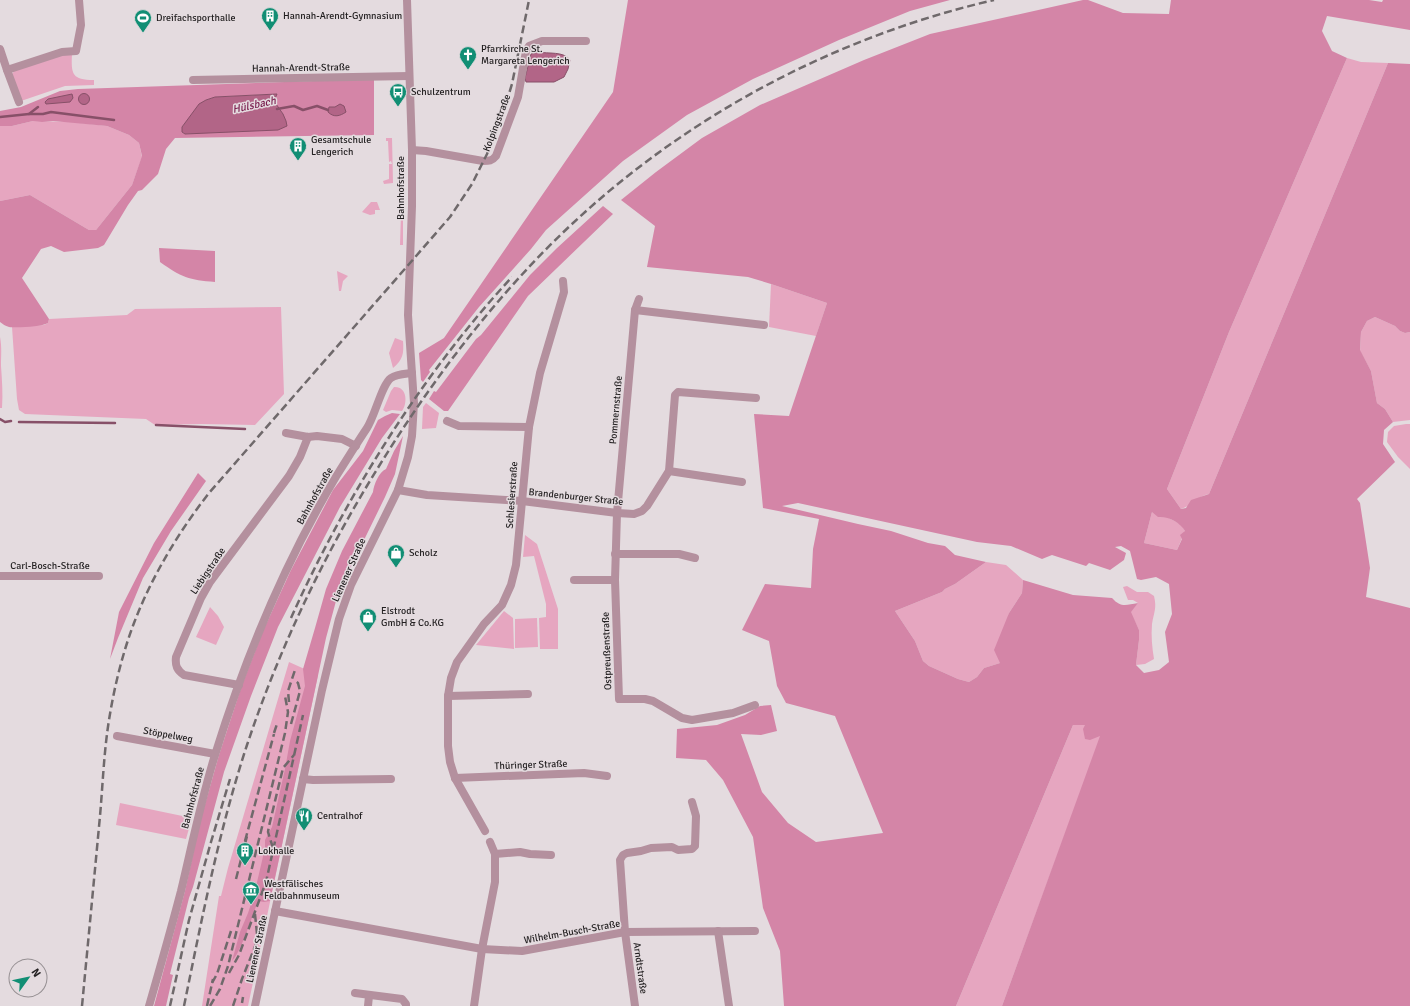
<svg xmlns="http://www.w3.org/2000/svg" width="1410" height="1006" font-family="Signika,sans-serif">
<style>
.green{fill:#e6a6c0}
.forest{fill:#d485a7;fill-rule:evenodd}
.water{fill:#b26587;stroke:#875068}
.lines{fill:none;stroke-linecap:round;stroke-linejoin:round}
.stream{stroke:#875068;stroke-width:2.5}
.minor{stroke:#b4909e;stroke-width:8}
.rail{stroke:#6f696b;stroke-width:2.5;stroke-dasharray:8 4;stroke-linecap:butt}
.labels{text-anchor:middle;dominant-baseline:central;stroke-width:3;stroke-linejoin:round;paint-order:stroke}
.poi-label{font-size:10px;fill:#221f20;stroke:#e4dbdf;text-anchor:start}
.street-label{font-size:10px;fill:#221f20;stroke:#e4dbdf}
.water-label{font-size:11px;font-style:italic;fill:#791c4d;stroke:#e4dbdf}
</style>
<rect width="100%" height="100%" fill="#e4dbdf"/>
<!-- green -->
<g class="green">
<path d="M63 54H72C71 74 72 80 94 80V85L65 86 21 101 12 74 15 70Z"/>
<path d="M1347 58 1361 62 1388 63 1209 494C1198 496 1191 506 1181 509L1167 489 1229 332Z"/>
<path d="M33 121 72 122 107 126 129 135 139 143 142 157 132 185 96 230H89L30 195 0 201V126H12Z"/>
<path d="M386 138H392L393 183 384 184 383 181 389 179V164H392L391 161 389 162 388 141H386Z"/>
<path d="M397 195H399L403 220V245H400L401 214Z"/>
<path d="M371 202H377L380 210H375V214L370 215 362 212Z"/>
<path d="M337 271 348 276 343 281 341 291H339Z"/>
<path d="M771 284 827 303 816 336 769 327Z"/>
<path d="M281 307 284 394 255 425 201 424 155 425 146 419 25 414 19 410 17 399 12 327 44 325 48 323 49 319 127 315 135 309Z"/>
<path d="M1375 317 1395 326 1400 331 1405 333 1410 332V420L1393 422 1385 409 1377 403 1371 371 1360 351 1361 332 1367 321Z"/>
<path d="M0 337C2 347 1 356 1 366 2 380 3 394 2 408H0Z"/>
<path d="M395 338 403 341C404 353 403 360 393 368L389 353Z"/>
<path d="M394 387C407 386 408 403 402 411L392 410 386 412 383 410 391 391Z"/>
<path d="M426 403 439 413 436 428 422 429 423 407Z"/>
<path d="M1406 424H1410V469L1398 457 1387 442 1388 432 1394 426Z"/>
<path d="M1152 512 1165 516 1182 525 1185 531 1177 550 1144 543Z"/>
<path d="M525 535 537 544 558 609V649H540L539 618 546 617V604L534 556 523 557Z"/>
<path d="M986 562 1006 565 1023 580 1022 593 1009 613 1000 663 984 668 977 677 969 682 958 679 929 666 923 661 915 641 895 611 942 592 945 589 955 584Z"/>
<path d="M1127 586 1137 592H1148L1154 596C1157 608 1154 612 1152 624 1151 636 1152 647 1154 659L1145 664 1136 665 1139 640V630L1130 612 1138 603 1133 600H1128L1123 587Z"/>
<path d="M210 607 218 616 224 627 216 645 196 637Z"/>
<path d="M504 611 513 618 514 649 476 645Z"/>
<path d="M537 618 538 647 515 648V619Z"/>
<path d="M289 662 318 675 248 1006H202L219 896H221L228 868Z"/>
<path d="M1078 724H1085L1101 736 1002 1006H956L1073 725Z"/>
<path d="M120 803 192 818 186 839 116 825Z"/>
</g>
<!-- forest -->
<g class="forest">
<path d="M628 0H950L910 11 839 40 753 79 687 115 623 161 546 230 531 249 479 307 429 370 430 372 423 382 421 380 419 353 444 338 613 92Z"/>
<path d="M1083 0H1088L1123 13 1169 14 1171 0H1369L1382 2 1383 0H1410V30L1327 16 1322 31 1332 51 1347 58 1229 332 1167 489 1181 509 1186 508 1191 500 1209 494 1388 63 1410 64V332L1405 333 1400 331 1395 326 1375 317 1367 321 1361 332 1360 350 1371 371 1377 403 1385 409 1393 422 1384 430 1383 444 1395 462 1357 499 1360 503 1370 568 1366 597 1410 608V1006H1002L1100 736 1090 740 1085 739 1083 729 1085 725H1073L956 1006H784L780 951 763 908 753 837 723 780 706 760 676 758 677 729 717 725 745 715 760 706 771 705 777 731 761 735 741 734 762 792 788 823 816 842 883 833 835 716 786 703 777 686 769 641 742 630 765 584 811 588 813 549 819 519 763 508 754 414 789 416 827 303 771 284 748 277 647 267 655 226 621 200 656 172 702 138 760 105 864 60 930 34ZM798 503 977 542 1011 546 1042 559 1052 555 1086 566 1089 563 1110 570 1124 560 1126 553 1115 547 1121 546 1130 551 1137 579 1141 580 1156 577 1169 584 1172 614 1165 632 1169 662 1159 670 1144 673 1136 665 1139 640V630L1131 612 1138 603C1126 605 1121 608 1112 598L1073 595 1023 580 1022 593 1009 613 994 650 1000 663 984 668 977 677 969 682 958 679 929 666 923 661 915 641 895 611 942 592 945 589 955 584 986 562 955 555 945 546 928 543 891 531 858 524 782 506ZM1152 512 1158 517C1168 516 1180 522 1185 531L1180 535 1182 539 1177 550 1144 543Z"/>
<path d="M374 79V135L175 138 166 149 158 174 142 190 138 191 128 205 104 245 98 248 64 252 51 246 41 249 22 278 49 319 48 323C41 327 17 328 9 327 5 326 3 324 0 322V201L30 195 89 230H96L132 185 142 156 139 143 129 135 107 126 53 121 42 122 33 121 12 126H0V111L21 107 60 91 78 89ZM276 94 274 101 283 114 200 132 185 134 182 132V127L206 100 216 97Z"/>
<path d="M603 206 613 214 528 296 448 411H444L429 399 434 391 436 392 476 339 481 335 530 275 557 248Z"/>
<path d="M159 248 215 251V282C189 280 181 277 160 262Z"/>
<path d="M392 413 400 414 382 438 340 507 278 627 251 696 224 772 193 887 189 898 170 974 173 975 166 1006H154L185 891 200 822 219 755 242 685 263 631 291 570 333 490 363 451 378 420 385 416Z"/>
<path d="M403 436 395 474 385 497 344 581 336 601 326 638 270 901 264 902 258 901C253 914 241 952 232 961L240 932 248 913 254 895 265 848V840L272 827 285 769 290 741 305 686 303 669 315 628 326 589 342 551 373 492C374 484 379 472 386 469L394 451Z"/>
<path d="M198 473 206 481 171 531 143 578 118 638 110 659 119 612 154 543Z"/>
</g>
<!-- water -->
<g class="water">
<path d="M538 52C548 54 564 51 570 60L568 69 564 77 554 82H526L525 78 531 54Z"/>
<circle cx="84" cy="99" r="5.5"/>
<path d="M72 94 73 98 70 102 46 104 45 102 48 99Z"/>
<path d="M277 94 274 101 283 114 286 121 287 126 278 130 185 134 182 132V127L199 104 206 100 215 97Z"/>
<path d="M340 104 344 106 346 112C340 116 334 118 328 112L329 107H335Z"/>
</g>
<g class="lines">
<!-- stream -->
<g class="stream">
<path d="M277 109 294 106 303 110 317 106 328 110"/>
<path d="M29 114 38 107"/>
<path d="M0 117 29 114H43L51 112 114 120"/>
<path d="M0 419 5 422 11 421"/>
<path d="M19 422 115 423"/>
<path d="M156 425 245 429"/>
</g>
<!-- minor -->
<g class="minor">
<path d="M0 49 7 70 62 52 76 51 81 25 79 0"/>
<path d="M7 70 19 102"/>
<path d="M193 80 409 76"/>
<path d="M412 150 426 151 483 161C489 161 492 161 496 156L518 97 526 51 529 46 542 41H586"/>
<path d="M639 299 635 310 617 513 615 580 619 699H645L653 701 682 718 692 720 733 713 755 705"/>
<path d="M635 310 764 325"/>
<path d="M447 421 459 426 529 427"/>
<path d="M286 433 308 437 317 436 342 439 356 446"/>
<path d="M669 471 742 482"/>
<path d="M398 490 427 495 522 501 617 513 634 514 642 511 647 506 669 471 675 395 678 392 756 398"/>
<path d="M615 554H679L695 558"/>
<path d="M0 576H99"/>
<path d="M574 580H615"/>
<path d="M239 685 184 675C177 670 175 666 176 657L201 598 210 582 289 476 300 457 308 437"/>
<path d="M448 696 528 694"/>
<path d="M117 736 215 754"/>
<path d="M455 778 584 773 607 776"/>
<path d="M303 779 313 780 391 779"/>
<path d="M485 831 455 778 450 762 448 746V696L451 678 457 662 484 624 502 605 511 585 516 565 529 427 540 373 564 292 563 281"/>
<path d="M495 854 520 852 530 854 551 855"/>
<path d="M275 911 482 949 522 951 625 932 755 931"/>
<path d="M718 931 729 1006"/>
<path d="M355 993 402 999 406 1004V1006"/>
<path d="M149 1006C160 968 171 929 181 891 192 845 201 800 215 755 245 658 285 562 337 475 347 459 357 443 367 428 375 416 382 384 391 378 397 374 405 374 412 373"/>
<path d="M255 1006 322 690 339 619 351 585 398 490 408 457 412 436 414 403 408 315 412 206V150L407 0"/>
<path d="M368 1006 369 996"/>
<path d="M474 1006 482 949 495 882V854L490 842"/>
<path d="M635 1006 625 932 620 860 623 855 627 853 641 851 651 848 672 847 678 850 692 849 695 846 696 816 692 802"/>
</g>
<!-- rail -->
<g class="rail">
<path d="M291 618C345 498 422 374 512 277"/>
<path d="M289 702 288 691 295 670"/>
<path d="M291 724 300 691 298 683 294 680"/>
<path d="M274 733 277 724"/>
<path d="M245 841 274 734"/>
<path d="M273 848 268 832 269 826 283 768 294 755"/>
<path d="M236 879 247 836"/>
<path d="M255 914 258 944"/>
<path d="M259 934 264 918"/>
<path d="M229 973 239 955 266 882 303 715"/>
<path d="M212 983 217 974 231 931"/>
<path d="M242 1003 243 997"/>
<path d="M82 1006C88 943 94 880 100 816 103 782 104 748 110 714 115 684 123 652 134 623 152 576 178 533 209 493L410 263 450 217 472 184 487 154 501 120 512 84 529 0"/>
<path d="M170 1006 189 920 211 842 230 779"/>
<path d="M184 1006C202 918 219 830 247 745 279 649 323 557 376 471 420 399 471 329 529 267 653 134 817 41 994 0"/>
<path d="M207 1006 213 979"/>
<path d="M210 1006 220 989 228 966 285 733 288 712 285 696"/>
<path d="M233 1006 242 979 258 939"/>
</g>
</g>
<!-- icons -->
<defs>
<g id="building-pin" transform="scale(0.9)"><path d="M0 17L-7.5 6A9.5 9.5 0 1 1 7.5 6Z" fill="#118e74" stroke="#e4dbdf"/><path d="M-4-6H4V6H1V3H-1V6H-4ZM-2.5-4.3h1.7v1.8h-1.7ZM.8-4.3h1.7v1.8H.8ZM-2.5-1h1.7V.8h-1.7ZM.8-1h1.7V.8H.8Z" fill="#fff"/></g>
<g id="stadium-pin" transform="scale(0.9)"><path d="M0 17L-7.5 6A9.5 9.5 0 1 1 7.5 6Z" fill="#118e74" stroke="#e4dbdf"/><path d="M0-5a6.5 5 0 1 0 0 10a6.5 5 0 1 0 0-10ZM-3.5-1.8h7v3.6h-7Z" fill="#fff"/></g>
<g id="church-pin" transform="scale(0.9)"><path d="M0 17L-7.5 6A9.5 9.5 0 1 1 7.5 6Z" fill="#118e74" stroke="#e4dbdf"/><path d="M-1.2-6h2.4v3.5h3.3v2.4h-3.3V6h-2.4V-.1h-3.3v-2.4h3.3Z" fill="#fff"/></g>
<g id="bus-pin" transform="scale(0.9)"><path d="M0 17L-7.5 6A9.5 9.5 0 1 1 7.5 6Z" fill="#118e74" stroke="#e4dbdf"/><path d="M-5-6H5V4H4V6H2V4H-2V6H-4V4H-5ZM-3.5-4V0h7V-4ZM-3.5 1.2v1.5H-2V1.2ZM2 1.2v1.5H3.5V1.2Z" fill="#fff"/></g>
<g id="shop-pin" transform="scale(0.9)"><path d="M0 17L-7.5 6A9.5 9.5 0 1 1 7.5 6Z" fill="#118e74" stroke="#e4dbdf"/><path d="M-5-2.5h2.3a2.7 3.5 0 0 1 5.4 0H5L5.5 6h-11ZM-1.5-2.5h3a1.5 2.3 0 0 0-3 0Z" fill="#fff"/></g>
<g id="restaurant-pin" transform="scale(0.9)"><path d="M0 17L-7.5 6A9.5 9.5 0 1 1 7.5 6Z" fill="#118e74" stroke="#e4dbdf"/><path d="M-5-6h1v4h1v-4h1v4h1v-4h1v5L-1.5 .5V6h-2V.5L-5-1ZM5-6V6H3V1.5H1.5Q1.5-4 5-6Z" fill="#fff"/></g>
<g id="museum-pin" transform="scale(0.9)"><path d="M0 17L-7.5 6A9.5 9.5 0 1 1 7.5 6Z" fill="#118e74" stroke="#e4dbdf"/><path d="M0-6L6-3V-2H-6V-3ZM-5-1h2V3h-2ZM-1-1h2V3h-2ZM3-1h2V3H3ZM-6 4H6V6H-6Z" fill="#fff"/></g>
</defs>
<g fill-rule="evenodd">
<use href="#building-pin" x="270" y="16"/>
<use href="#stadium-pin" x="143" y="18"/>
<use href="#church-pin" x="468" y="55"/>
<use href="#bus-pin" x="398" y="92"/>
<use href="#building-pin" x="298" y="146"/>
<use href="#shop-pin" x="396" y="553"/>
<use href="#shop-pin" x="368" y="617"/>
<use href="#restaurant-pin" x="304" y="816"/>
<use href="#building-pin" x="245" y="851"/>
<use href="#museum-pin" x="251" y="890"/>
</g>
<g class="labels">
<!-- poi labels -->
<g class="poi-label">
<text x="283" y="16">Hannah-Arendt-Gymnasium</text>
<text x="156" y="18">Dreifachsporthalle</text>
<text x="481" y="49">Pfarrkirche St.<tspan x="481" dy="12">Margareta Lengerich</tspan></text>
<text x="411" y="92">Schulzentrum</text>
<text x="311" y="140">Gesamtschule<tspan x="311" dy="12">Lengerich</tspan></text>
<text x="409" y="553">Scholz</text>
<text x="381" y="611">Elstrodt<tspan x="381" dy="12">GmbH &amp; Co.KG</tspan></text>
<text x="317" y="816">Centralhof</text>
<text x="258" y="851">Lokhalle</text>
<text x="264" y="884">Westfälisches<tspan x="264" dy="12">Feldbahnmuseum</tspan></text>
</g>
<!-- street labels -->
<g class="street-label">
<text transform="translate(301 68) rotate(-1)">Hannah-Arendt-Straße</text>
<text transform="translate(497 123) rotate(-69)">Kolpingstraße</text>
<text transform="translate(401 188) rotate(-90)">Bahnhofstraße</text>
<text transform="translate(616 410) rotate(-85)">Pommernstraße</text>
<text transform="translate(512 495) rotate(-86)">Schlesierstraße</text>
<text transform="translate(315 496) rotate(-61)">Bahnhofstraße</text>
<text transform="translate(576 497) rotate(6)">Brandenburger Straße</text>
<text x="50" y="566">Carl-Bosch-Straße</text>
<text transform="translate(349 570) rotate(-66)">Lienener Straße</text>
<text transform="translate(208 571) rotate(-56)">Liebigstraße</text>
<text transform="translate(607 651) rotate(-92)">Ostpreußenstraße</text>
<text transform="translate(168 735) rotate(10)">Stöppelweg</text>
<text transform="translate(531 765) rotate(-2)">Thüringer Straße</text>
<text transform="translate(193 798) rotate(-75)">Bahnhofstraße</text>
<text transform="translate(572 932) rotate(-10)">Wilhelm-Busch-Straße</text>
<text transform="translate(257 949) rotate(-78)">Lienener Straße</text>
<text transform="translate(640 968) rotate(82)">Arndtstraße</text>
</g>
<!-- water labels -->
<g class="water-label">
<text transform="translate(254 105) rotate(-12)">Hülsbach</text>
</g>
</g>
<!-- north arrow -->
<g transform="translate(28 978) rotate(57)"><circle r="19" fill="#e4dbdf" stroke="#969093"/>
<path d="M0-3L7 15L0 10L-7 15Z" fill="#118e74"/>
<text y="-6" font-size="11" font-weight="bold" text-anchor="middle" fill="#221f20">N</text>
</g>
</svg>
